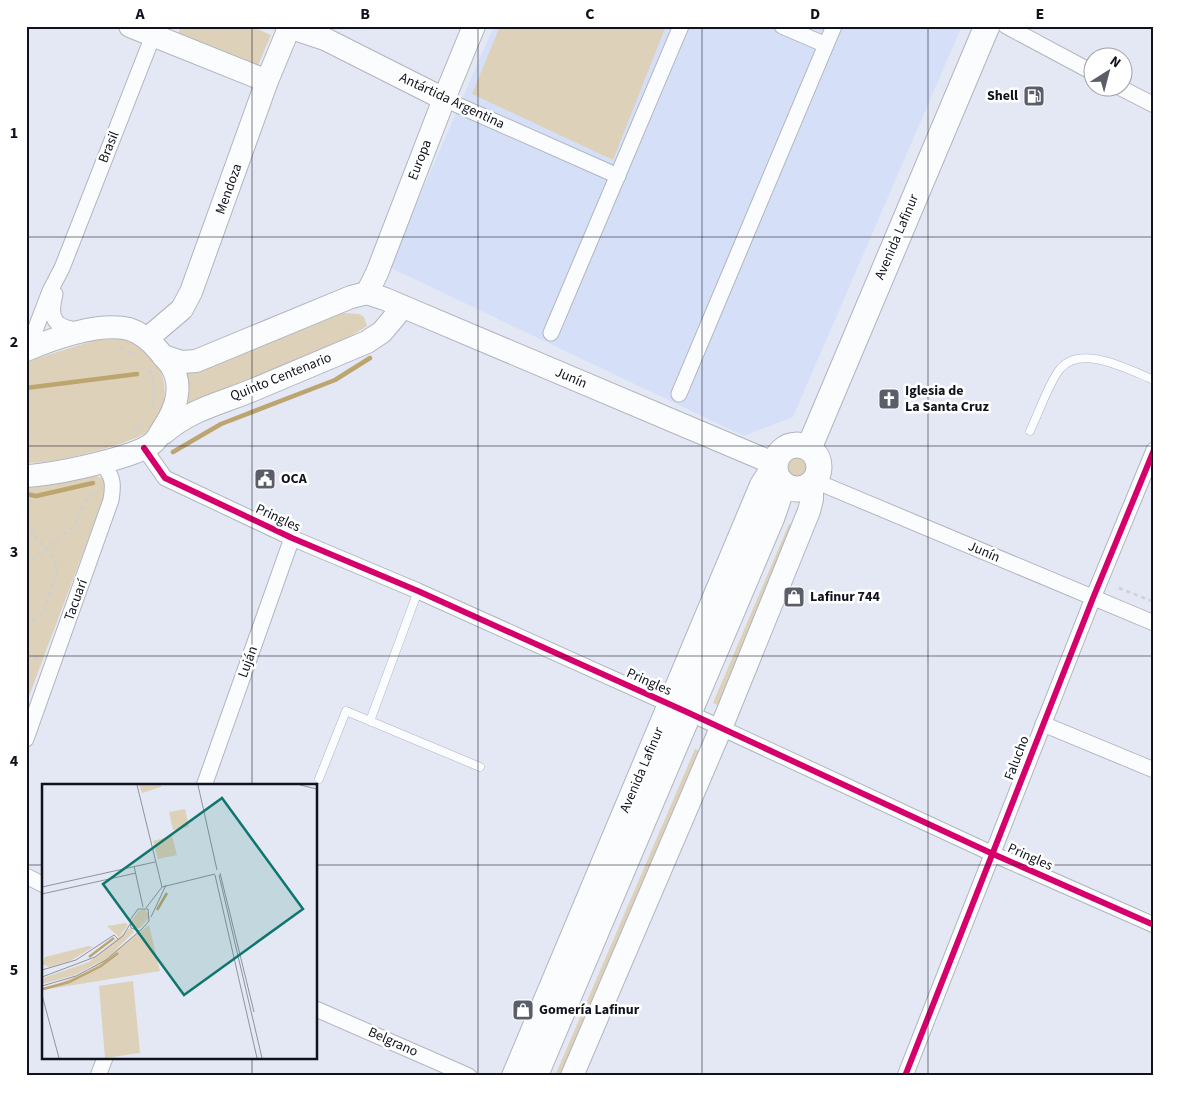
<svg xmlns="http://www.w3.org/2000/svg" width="1180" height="1102" font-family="'Source Sans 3',sans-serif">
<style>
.built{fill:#d5dff8}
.green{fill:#ded1ba}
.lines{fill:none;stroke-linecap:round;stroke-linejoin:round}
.stream{stroke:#bda570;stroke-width:4.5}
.lane-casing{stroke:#b0b5bf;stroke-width:9}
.street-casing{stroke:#b0b5bf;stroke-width:17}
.secondary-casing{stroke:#b0b5bf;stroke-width:24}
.primary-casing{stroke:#b0b5bf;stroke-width:27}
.path{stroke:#cecfd3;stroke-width:2.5;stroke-dasharray:4 4;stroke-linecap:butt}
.lane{stroke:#fbfcfd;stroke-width:8}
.street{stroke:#fbfcfd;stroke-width:15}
.secondary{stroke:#fbfcfd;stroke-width:22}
.primary{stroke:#fbfcfd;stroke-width:25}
.cycleway-casing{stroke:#fff;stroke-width:9}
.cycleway{stroke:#d6006c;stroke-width:6}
.grid{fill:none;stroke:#10131d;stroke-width:1;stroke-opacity:0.55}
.labels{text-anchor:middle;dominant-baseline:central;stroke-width:5;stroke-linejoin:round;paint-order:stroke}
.poi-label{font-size:14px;font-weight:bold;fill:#10131d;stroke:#fff;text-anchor:start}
.street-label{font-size:14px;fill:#10131d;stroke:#fff}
.inset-river{fill:none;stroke:#bda570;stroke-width:2.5}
.inset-road{fill:none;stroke:#8f939e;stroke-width:1}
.view{fill:#0f766e;fill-opacity:0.15;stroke:#0f766e;stroke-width:2.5}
.inset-edge{fill:none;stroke:#10131d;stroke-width:2.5}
.neatline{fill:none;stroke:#10131d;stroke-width:2}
.grid-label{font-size:16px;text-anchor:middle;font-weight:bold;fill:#10131d}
</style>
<rect width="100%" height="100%" fill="#e3e8f4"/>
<!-- built -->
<path class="built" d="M494 26H962L793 417 744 436 389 267Z"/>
<!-- green -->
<g class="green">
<path d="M181 26H251L271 35 256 70 177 36Z"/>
<path d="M500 26H666L613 160 472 94Z"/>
<path d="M345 313 359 314 364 317 367 326 332 348 184 408 185 372 325 314Z"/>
<path d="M121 339C133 343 143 347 151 356 170 376 170 414 147 432 131 444 45 467 26 462V362L95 340Z"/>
<path d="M800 452C812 462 809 477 793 481 792 480 786 476 786 475 779 465 791 454 800 452Z"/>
<path d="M96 476 104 479 107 489 26 704V486H38Z"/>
<path d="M789 524 797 528 720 706 713 703Z"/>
<path d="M695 749 703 752 565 1076H555Z"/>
</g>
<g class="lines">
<!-- stream -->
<g class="stream">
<path d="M26 388 137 374"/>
<path d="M173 452 221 424 335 380 370 358"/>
<path d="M26 494 36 496 93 483"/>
</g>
<!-- lane casing -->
<g class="lane-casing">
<g id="lane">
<path d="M1030 431C1038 415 1049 382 1060 369 1081 343 1131 371 1154 380"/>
<path d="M370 721 418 591"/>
<path d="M319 779 346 711 480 767"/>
</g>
</g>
<!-- street casing -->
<g class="street-casing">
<g id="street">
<path d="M782 26 826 45"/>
<path d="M1006 26 1092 72"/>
<path d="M1121 88 1154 105"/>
<path d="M444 99 618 176"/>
<path d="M55 294C49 317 53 328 79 330"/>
<path d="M551 333 681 26"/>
<path d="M26 342 34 333 50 291 62 268 156 28"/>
<path d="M679 394 834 26"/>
<path d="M144 448 165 478 292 538 418 591 689 713 993 854 1154 925"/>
<path d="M815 481 1154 623"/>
<path d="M1043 724 1154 770"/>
<path d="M26 739 111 500C114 483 113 476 101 462"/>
<path d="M204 786 292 538"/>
<path d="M26 876 44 885"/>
<path d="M316 1009 469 1076"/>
<path d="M98 1076 105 1058"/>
<path d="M905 1076 1093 598 1154 450"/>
</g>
</g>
<!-- secondary casing -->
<g class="secondary-casing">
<g id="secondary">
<path d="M130 26 267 81"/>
<path d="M286 26 325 39 444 99"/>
<path d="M367 293 377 273 444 99 474 26"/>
<path d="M148 338 182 309 191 292 267 81 289 28"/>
<path d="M26 350C55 338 98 322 129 329 142 333 151 341 159 351 164 357 170 363 173 369 183 388 175 410 164 427 161 431 158 438 154 442 137 458 51 475 26 476"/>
<path d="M163 356 181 362 196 361 351 297 367 293 385 299 775 464"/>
<path d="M164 433C189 410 222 403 253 390 291 374 329 358 367 342L382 332 403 307"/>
<path d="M513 1076 761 485 768 474 775 468"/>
<path d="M572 1076 721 728 809 511 812 499V484"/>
</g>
</g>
<!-- primary casing -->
<g class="primary-casing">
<g id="primary">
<circle cx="797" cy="467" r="22"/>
<path d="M809 448 987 26"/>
<path d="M535 1076 772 517 783 485"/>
</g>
</g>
<!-- path -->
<g class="path">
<path d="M120 348 135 355"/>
<path d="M149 370C155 383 155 394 152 408"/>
<path d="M134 431 145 421"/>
<path d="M26 523 56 563 57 570 43 613 26 627"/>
<path d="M26 565 74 526 88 496 98 493"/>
<path d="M1119 588 1154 602"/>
<path d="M26 656 38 657"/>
<path d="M26 689 31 675"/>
</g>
<!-- lane -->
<use href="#lane" class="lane"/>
<!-- street -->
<use href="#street" class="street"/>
<!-- secondary -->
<use href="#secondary" class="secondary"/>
<!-- primary -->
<use href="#primary" class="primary"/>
<!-- cycleway casing -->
<g class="cycleway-casing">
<g id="cycleway">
<path d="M144 448 165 478 292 538 418 591 689 713 993 854 1154 925"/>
<path d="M905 1076 1093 598 1154 450"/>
</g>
</g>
<!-- cycleway -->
<use href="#cycleway" class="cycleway"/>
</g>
<!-- grid -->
<path class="grid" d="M252 26V786M478 26V1076M702 26V1076M928 26V1076M26 237H1154M26 446H1154M26 656H1154M26 865H44M316 865H1154M252 1058V1076"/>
<!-- icons -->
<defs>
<g id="fuel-square" transform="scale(1.125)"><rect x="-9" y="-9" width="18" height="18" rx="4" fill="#5a5e68" stroke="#fff"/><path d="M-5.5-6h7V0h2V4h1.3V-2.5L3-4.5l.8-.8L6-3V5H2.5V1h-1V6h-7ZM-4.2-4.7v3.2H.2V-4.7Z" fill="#fff"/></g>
<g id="church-square" transform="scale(1.125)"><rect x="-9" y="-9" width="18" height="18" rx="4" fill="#5a5e68" stroke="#fff"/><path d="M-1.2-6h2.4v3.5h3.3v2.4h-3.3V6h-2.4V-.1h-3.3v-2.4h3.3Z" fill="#fff"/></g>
<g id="civic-square" transform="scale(1.125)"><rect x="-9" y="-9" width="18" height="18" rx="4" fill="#5a5e68" stroke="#fff"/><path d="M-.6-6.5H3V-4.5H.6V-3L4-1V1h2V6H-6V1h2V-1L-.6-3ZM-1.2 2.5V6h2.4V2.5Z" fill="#fff"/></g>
<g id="shop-square" transform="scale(1.125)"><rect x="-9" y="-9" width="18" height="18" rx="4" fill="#5a5e68" stroke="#fff"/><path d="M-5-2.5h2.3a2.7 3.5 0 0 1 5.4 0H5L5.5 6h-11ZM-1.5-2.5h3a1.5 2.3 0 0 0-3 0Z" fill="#fff"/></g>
</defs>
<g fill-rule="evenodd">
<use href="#fuel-square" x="1034" y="96"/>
<use href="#church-square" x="889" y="399"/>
<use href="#civic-square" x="265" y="479"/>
<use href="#shop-square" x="794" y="597"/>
<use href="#shop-square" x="523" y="1010"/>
</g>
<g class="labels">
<!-- poi labels -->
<g class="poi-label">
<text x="1018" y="96" text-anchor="end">Shell</text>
<text x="905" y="391">Iglesia de<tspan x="905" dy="16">La Santa Cruz</tspan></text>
<text x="281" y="479">OCA</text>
<text x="810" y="597">Lafinur 744</text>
<text x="539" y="1010">Gomería Lafinur</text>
</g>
<!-- street labels -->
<g class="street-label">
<text transform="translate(452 101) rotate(25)">Antártida Argentina</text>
<text transform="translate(109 147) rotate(-68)">Brasil</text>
<text transform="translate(420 160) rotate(-69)">Europa</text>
<text transform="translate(229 189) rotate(-70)">Mendoza</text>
<text transform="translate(897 237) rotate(-67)">Avenida Lafinur</text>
<text transform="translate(281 377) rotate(-22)">Quinto Centenario</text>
<text transform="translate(571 378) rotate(23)">Junín</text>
<text transform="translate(278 518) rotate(25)">Pringles</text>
<text transform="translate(984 552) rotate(23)">Junín</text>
<text transform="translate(76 600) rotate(-70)">Tacuarí</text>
<text transform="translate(248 662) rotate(-70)">Luján</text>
<text transform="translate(649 682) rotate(24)">Pringles</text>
<text transform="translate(1017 758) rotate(-69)">Falucho</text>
<text transform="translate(642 770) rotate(-67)">Avenida Lafinur</text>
<text transform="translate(1030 857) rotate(24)">Pringles</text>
<text transform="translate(393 1042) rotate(24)">Belgrano</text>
</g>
</g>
<!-- overview -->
<g transform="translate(42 784)">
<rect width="275" height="275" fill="#e3e8f4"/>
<path d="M97 1H119V3L100 9ZM143 25 147 43 131 46 127 28ZM130 52 135 71 116 75 111 57ZM103 125 108 133 98 144H92L89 138 96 127ZM84 139 86 141 77 153 65 142ZM107 141 118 187 1 206 46 187ZM88 144 92 148 65 174 33 191 0 200 1 194 47 178ZM47 162 51 163 28 177 7 183 0 180 3 173Z" fill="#ded1ba"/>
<path d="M91 197 98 269 63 274 57 202Z" fill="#ded1ba"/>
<path class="inset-river" d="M115 126 125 109M47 173 72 154M1 205 27 198 59 182 76 169"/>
<path class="inset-road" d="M95 1 120 103M156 1 175 86M258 1 275 5M92 82 101 123M178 89 212 228M173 91 215 274M177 91 220 274M0 103 113 78M120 103 173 90M0 110 94 89M104 124 120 103M109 133 124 101M0 186 34 176 72 151 76 155M0 193 53 173 81 152 88 140M0 202 34 192 64 176 100 145 107 137 106 125H96L88 136 89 144 97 147M0 211 17 274"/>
<path class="view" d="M180 14 261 125 142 211 61 100Z"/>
<rect width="275" height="275" class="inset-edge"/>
</g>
<!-- border -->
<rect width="1180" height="1102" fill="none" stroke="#ffffff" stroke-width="55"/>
<!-- north arrow -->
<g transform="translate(1108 72) rotate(36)"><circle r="24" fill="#ffffff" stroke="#9fa1a5"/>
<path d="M0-4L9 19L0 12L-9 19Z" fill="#5a5e68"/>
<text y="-8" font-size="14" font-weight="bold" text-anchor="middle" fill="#10131d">N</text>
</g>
<rect x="28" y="28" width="1124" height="1046" class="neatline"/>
<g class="grid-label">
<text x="140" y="19">A</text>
<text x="365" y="19">B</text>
<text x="590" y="19">C</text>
<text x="815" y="19">D</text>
<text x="1040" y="19">E</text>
<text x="14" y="138">1</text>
<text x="14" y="347">2</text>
<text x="14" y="557">3</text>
<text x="14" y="766">4</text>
<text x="14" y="975">5</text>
</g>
</svg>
